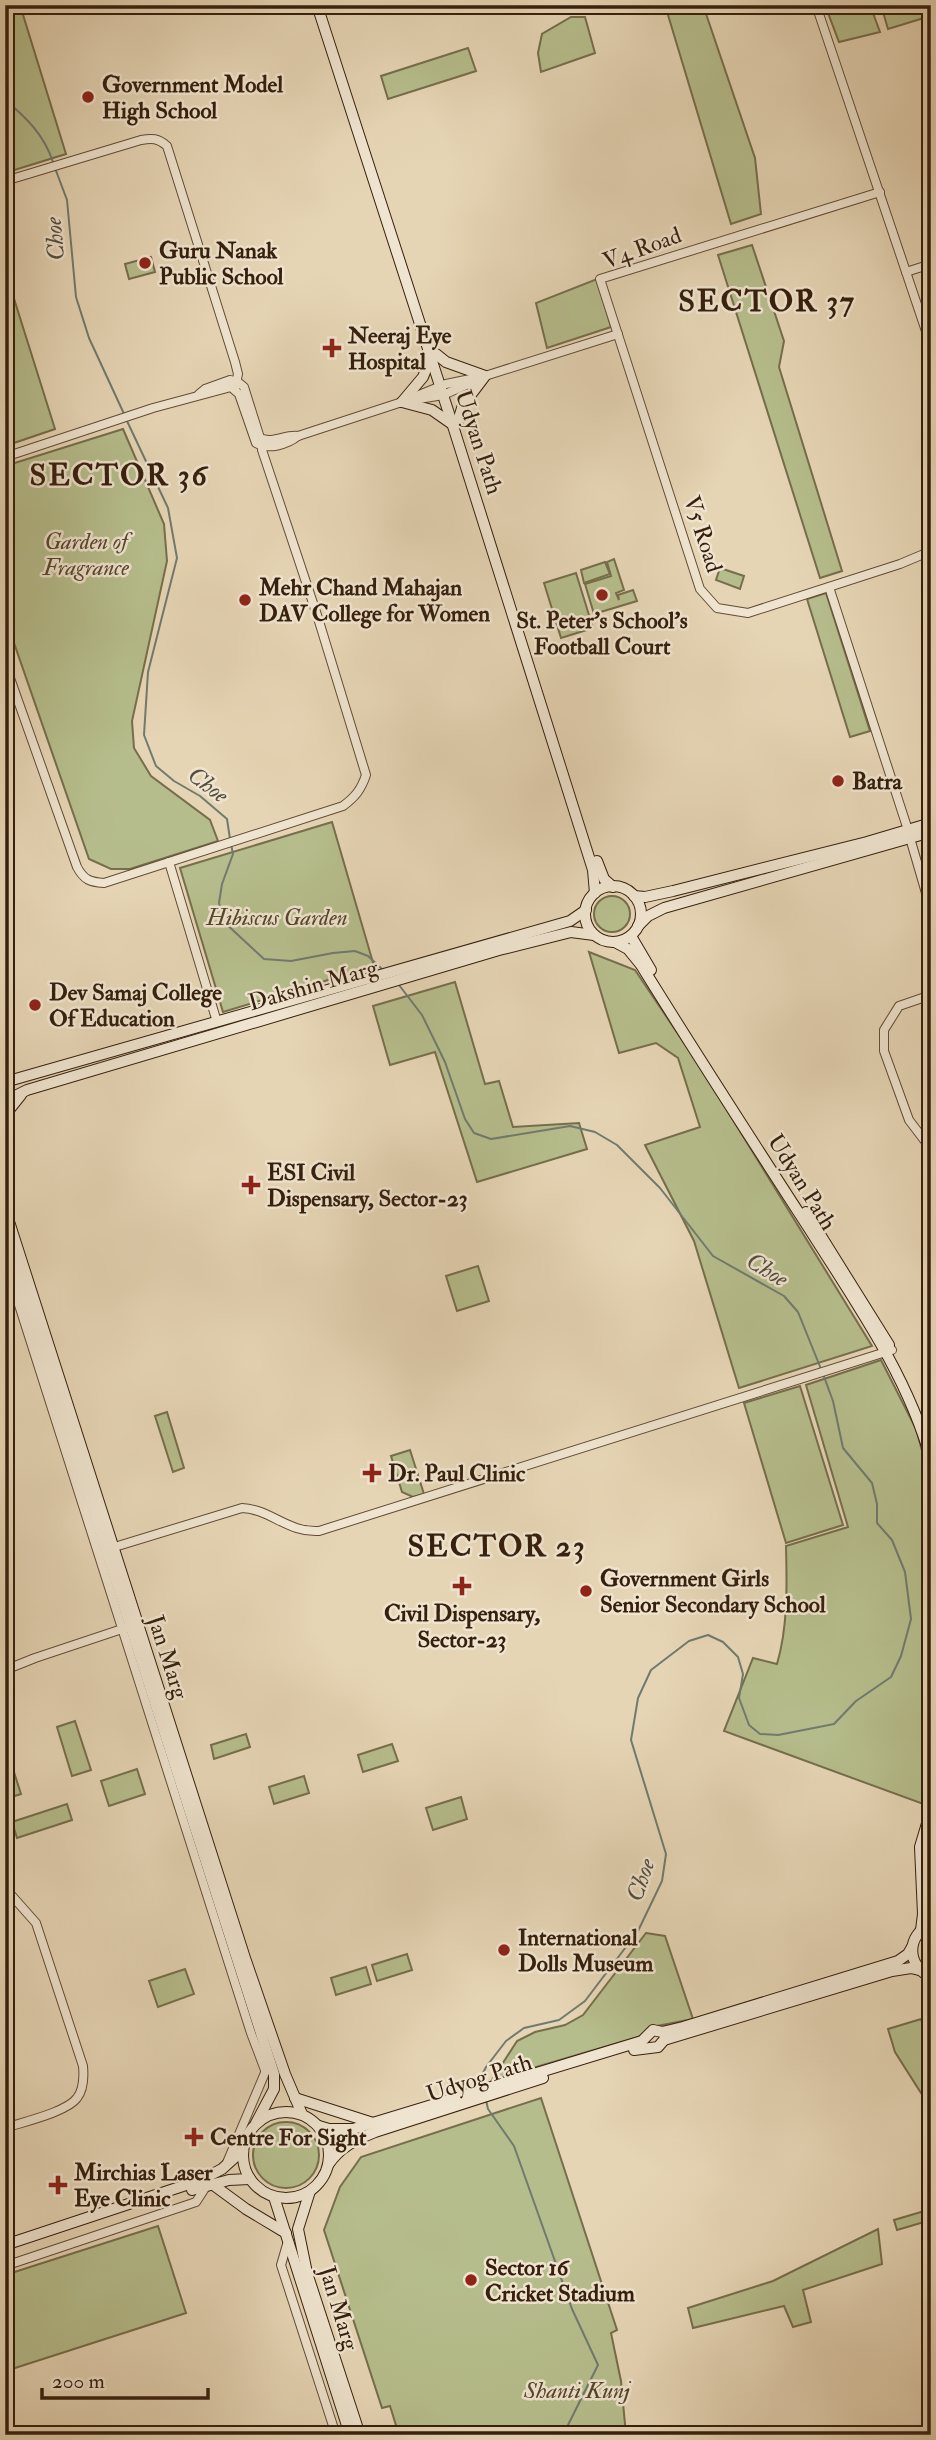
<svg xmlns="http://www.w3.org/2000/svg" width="936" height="2440" font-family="'IM FELL Double Pica',serif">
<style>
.green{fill:#b6bd8c;stroke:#766e4c;stroke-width:2}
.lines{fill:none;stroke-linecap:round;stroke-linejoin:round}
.stream{stroke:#707b6f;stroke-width:2}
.tertiary-casing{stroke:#624c37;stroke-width:10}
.secondary-casing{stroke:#361f0d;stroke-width:12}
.tertiary{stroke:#efe4cf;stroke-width:8}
.secondary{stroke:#efe4cf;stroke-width:10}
.poi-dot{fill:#8f2418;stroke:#efe4cf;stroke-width:2.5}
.labels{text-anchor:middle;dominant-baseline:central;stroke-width:5;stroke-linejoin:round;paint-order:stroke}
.poi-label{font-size:23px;font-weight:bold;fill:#361f0d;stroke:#efe4cf;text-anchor:start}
.street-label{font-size:23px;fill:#361f0d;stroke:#efe4cf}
.park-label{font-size:23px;font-style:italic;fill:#56462d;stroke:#efe4cf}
.water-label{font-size:24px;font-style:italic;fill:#534d3e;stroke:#efe4cf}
.district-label{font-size:30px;font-weight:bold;letter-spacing:2px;fill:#361f0d;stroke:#efe4cf}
</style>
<rect width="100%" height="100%" fill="#e6d5b5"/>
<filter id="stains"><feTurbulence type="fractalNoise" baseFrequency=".00286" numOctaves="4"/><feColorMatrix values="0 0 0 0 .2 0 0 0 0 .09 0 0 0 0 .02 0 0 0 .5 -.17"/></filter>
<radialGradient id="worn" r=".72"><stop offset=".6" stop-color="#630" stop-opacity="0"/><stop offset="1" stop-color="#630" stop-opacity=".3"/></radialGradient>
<!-- green -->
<g class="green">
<path d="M5 5H20L66 154 5 173Z"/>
<path d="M665 5H703L755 158 761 214 731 224Z"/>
<path d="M825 5H870L880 32 839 42Z"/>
<path d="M881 5H923L927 17 888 29Z"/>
<path d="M571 17H585L595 53 541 72 538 53 542 34Z"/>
<path d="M468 48 476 71 388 99 381 76Z"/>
<path d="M752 245 784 341 779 367 842 571 820 578 718 255Z"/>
<path d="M151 257 155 272 129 279 125 264Z"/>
<path d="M5 270 55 429 5 446Z"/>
<path d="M597 279 611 327 547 348 536 303Z"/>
<path d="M123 429 164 524 167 561 132 721 134 748 151 776 210 820 218 841 130 869H111L89 859 5 617V466Z"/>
<path d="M614 559 624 590 616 593 619 600 618 595 633 590 637 601 594 614 585 584 611 576 607 562Z"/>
<path d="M605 562 610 574 584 583 581 570Z"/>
<path d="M720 568 744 576 740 589 716 580Z"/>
<path d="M576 573 593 628 561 638 544 583Z"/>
<path d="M826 593 870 731 850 737 807 599Z"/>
<path d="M332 822 374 966 223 1012 180 868Z"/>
<circle cx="612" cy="914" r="18"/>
<path d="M589 952 635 970 703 1071 872 1346 739 1388 694 1241 645 1145 700 1127 678 1058 656 1043 619 1053Z"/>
<path d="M455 982 485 1084 499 1081 513 1127 579 1123 587 1149 477 1182 435 1052 390 1065 373 1006Z"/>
<path d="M478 1266 489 1301 457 1311 446 1276Z"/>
<path d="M881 1360 916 1429 931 1483V1782L926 1805 724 1731 753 1658 777 1664C788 1627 787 1585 786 1546L848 1527 806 1385Z"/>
<path d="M800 1386 843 1525 786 1543 744 1403Z"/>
<path d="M167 1412 184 1468 173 1472 155 1416Z"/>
<path d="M410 1450 424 1494 413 1497 402 1492 391 1456Z"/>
<path d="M75 1721 91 1770 72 1776 57 1727Z"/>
<path d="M246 1734 250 1747 214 1759 211 1745Z"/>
<path d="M5 1744 21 1794 5 1799Z"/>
<path d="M392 1744 398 1761 363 1772 358 1755Z"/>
<path d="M137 1769 145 1794 109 1806 101 1781Z"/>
<path d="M304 1776 309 1793 274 1804 269 1787Z"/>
<path d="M461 1797 467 1819 433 1830 426 1808Z"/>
<path d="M67 1804 72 1820 17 1838 12 1822Z"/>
<path d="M646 1933 665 1936 693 2019 657 2026 638 2037 492 2080 517 2041 535 2032 565 2025 583 2015Z"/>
<path d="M407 1954 412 1970 377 1981 372 1965Z"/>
<path d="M366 1967 371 1984 336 1995 331 1978Z"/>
<path d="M185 1969 194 1994 158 2007 149 1981Z"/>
<path d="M921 2019 931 2049V2089L921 2093 895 2052 888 2029Z"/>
<path d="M541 2098 617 2330 611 2333 621 2381 626 2435H399L390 2406 382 2408 324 2230 340 2187 361 2157Z"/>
<circle cx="286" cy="2155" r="33"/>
<path d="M931 2209V2220L897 2230 894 2220Z"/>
<path d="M158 2226 186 2313 12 2369 5 2348V2275Z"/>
<path d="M878 2229 882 2264 803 2290 811 2322 793 2327 784 2306 693 2328 688 2308 773 2281Z"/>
</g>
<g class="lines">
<!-- stream -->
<g class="stream">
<path d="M5 100C27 118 44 135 53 162"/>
<path d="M55 168 67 200 76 297 89 338 125 416"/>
<path d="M127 421 168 508 177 558 148 672 144 735 156 766 174 781 200 796 227 819 230 839"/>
<path d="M231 844 233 854 222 884 219 903 224 922 264 959 291 961 333 953 355 951 368 956 382 969"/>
<path d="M399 985 422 1015 445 1062 465 1119 474 1133 491 1139 570 1126 595 1132 617 1145 660 1188 713 1256 784 1296 798 1312 821 1369"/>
<path d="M482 2085 480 2079 486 2067 506 2041 524 2028 559 2020 585 2001 638 1931 662 1881 666 1854 631 1740 638 1698 651 1670 689 1641 708 1635 723 1642 738 1657 743 1674 739 1698 749 1725 760 1734 778 1735 834 1724 856 1701 891 1677 901 1656 911 1619 905 1572 892 1540 877 1523V1504L872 1483 843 1448 833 1401 823 1374"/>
<path d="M486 2100 488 2109 514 2146 572 2309 598 2365 564 2433 565 2435"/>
</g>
<!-- tertiary casing -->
<g class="tertiary-casing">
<g id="tertiary">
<path d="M816 5 931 346"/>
<path d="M5 181 141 140C152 138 158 138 167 146L235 362 238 374 235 388"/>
<path d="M880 192 600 279 700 589 717 608 748 613 900 564 931 551"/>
<path d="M906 272 931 264"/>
<path d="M199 394 205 389 230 380 238 382 244 387 260 438C273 444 285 434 298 436"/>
<path d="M419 399 443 395 473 382"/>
<path d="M5 457 153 408 231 387 239 394 256 443C268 450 287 445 298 436L402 402 446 384 485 376 618 334"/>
<path d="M829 587 908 830"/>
<path d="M5 664 77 867C84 880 90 882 104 883L343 806C355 797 361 790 366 775L318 618 262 450 263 440"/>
<path d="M910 838 926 893 931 895"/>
<path d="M169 862 217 1022"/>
<path d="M931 995 899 1006 884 1030V1051L909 1120 931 1149"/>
<path d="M5 1261 251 2033 265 2070"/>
<path d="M108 1549 242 1508C270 1509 288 1533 319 1531L892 1350"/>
<path d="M5 1670 35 1658 125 1628"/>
<path d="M5 1888 36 1923 83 2066C84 2077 84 2089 77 2098 67 2112 23 2122 5 2128"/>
<path d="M226 2165 267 2068"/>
<path d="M288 2241 281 2265 336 2435"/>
<path d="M5 2266 196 2202 207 2185"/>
</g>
</g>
<!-- secondary casing -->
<g class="secondary-casing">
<g id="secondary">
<path d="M317 5 453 426 593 870 595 893"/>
<path d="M436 354 446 362 485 376 463 405 458 421"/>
<path d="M402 402 432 410 452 424"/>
<path d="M402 402 423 377 431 357"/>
<path d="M597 861 604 879 613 887"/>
<circle cx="613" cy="914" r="28"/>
<path d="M634 896 645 897 673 891 867 842 931 823"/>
<path d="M638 926 648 916 664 908 931 832"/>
<path d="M631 936 651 970"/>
<path d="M615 942 628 949 641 965C696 1054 753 1142 810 1230 856 1303 908 1376 931 1460"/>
<path d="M5 1082 570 921 586 910"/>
<path d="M5 1101 27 1090 499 950 571 932 594 935"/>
<path d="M5 1115 21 1095"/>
<path d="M5 1209 245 1958 285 2074 302 2114"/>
<path d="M806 1212 889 1345"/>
<path d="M5 1235 274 2074V2089L256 2123"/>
<path d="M931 1835 927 1848 931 1894"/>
<path d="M931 1924C906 1935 906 1966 931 1977"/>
<path d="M921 1930 923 1914 920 1847 931 1810"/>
<path d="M664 2040 892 1971 911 1968 919 1970"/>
<path d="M634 2050 658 2047 664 2040"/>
<path d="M295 2098 373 2123"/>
<circle cx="286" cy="2155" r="43"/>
<path d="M319 2126 329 2129H353L642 2041 653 2030 662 2032 683 2027 898 1961 908 1954 912 1947"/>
<path d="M328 2165C340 2147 355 2140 375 2132L543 2078"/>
<path d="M212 2184 246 2209 286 2233"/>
<path d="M192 2190 229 2180 249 2179"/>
<path d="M310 2191 298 2229 307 2273 360 2435"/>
<path d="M274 2197 350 2435"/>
<path d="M5 2245 201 2180 222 2169 243 2150"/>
</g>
</g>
<!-- tertiary -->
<use href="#tertiary" class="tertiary"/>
<!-- secondary -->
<use href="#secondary" class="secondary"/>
</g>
<!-- markers -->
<g class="poi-dot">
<circle cx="88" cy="97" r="7"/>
<circle cx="145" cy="263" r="7"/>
<path d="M328.5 337.5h7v7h7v7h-7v7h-7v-7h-7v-7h7z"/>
<circle cx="602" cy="595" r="7"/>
<circle cx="245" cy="600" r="7"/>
<circle cx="838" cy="781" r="7"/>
<circle cx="35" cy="1005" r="7"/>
<path d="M247.5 1174.5h7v7h7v7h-7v7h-7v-7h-7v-7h7z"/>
<path d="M368.5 1462.5h7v7h7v7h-7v7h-7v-7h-7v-7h7z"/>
<path d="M458.5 1575.5h7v7h7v7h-7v7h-7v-7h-7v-7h7z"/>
<circle cx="586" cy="1591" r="7"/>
<circle cx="504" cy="1950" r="7"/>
<path d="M190.5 2126.5h7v7h7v7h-7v7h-7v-7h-7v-7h7z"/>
<path d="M54.5 2174.5h7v7h7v7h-7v7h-7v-7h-7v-7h7z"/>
<circle cx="471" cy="2280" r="7"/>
</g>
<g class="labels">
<!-- poi labels -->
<g class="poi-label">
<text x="102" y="84">Government Model<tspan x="102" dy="26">High School</tspan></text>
<text x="159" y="250">Guru Nanak<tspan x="159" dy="26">Public School</tspan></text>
<text x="348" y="335">Neeraj Eye<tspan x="348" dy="26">Hospital</tspan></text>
<text x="259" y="587">Mehr Chand Mahajan<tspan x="259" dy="26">DAV College for Women</tspan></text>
<text x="602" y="620" text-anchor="middle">St. Peter's School's<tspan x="602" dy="26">Football Court</tspan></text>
<text x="852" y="781">Batra</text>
<text x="49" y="992">Dev Samaj College<tspan x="49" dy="26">Of Education</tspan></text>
<text x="267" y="1172">ESI Civil<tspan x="267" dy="26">Dispensary, Sector-23</tspan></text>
<text x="388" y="1473">Dr. Paul Clinic</text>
<text x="600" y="1578">Government Girls<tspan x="600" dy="26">Senior Secondary School</tspan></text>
<text x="462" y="1613" text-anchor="middle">Civil Dispensary,<tspan x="462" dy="26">Sector-23</tspan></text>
<text x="518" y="1937">International<tspan x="518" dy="26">Dolls Museum</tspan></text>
<text x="210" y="2137">Centre For Sight</text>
<text x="74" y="2172">Mirchias Laser<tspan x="74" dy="26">Eye Clinic</tspan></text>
<text x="485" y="2267">Sector 16<tspan x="485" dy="26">Cricket Stadium</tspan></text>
</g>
<!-- street labels -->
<g class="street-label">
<text transform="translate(642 248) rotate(-20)">V4 Road</text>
<text transform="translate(479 442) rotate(72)">Udyan Path</text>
<text transform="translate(703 534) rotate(72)">V5 Road</text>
<text transform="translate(313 985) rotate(-16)">Dakshin Marg</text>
<text transform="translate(802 1182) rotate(58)">Udyan Path</text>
<text transform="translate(168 1657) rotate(72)">Jan Marg</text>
<text transform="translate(479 2078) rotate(-18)">Udyog Path</text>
<text transform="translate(339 2308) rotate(73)">Jan Marg</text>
</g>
<!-- park labels -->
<g class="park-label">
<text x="86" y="541">Garden of<tspan x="86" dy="26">Fragrance</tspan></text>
<text x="277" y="917">Hibiscus Garden</text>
<text x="577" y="2390">Shanti Kunj</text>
</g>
<!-- water labels -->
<g class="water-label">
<text transform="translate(55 239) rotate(-95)">Choe</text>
<text transform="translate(208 785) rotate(37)">Choe</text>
<text transform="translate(767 1270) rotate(31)">Choe</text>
<text transform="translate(641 1880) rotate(-71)">Choe</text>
</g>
<!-- district labels -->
<g class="district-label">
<text x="767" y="301">SECTOR 37</text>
<text x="119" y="475">SECTOR 36</text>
<text x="497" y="1546">SECTOR 23</text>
</g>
</g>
<!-- margin -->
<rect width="936" height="2440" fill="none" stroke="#e6d5b5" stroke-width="28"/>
<rect x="7" y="7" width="922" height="2426" fill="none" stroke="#361f0d" stroke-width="3.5"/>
<rect x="14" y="14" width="908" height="2412" fill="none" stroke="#361f0d" stroke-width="2"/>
<!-- scale -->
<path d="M42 2388v10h166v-10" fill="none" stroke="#361f0d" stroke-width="3.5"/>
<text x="52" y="2388" font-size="21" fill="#361f0d" stroke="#efe4cf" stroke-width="5" paint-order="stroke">200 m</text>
<rect width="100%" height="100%" filter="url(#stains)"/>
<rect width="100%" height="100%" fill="url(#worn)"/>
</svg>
